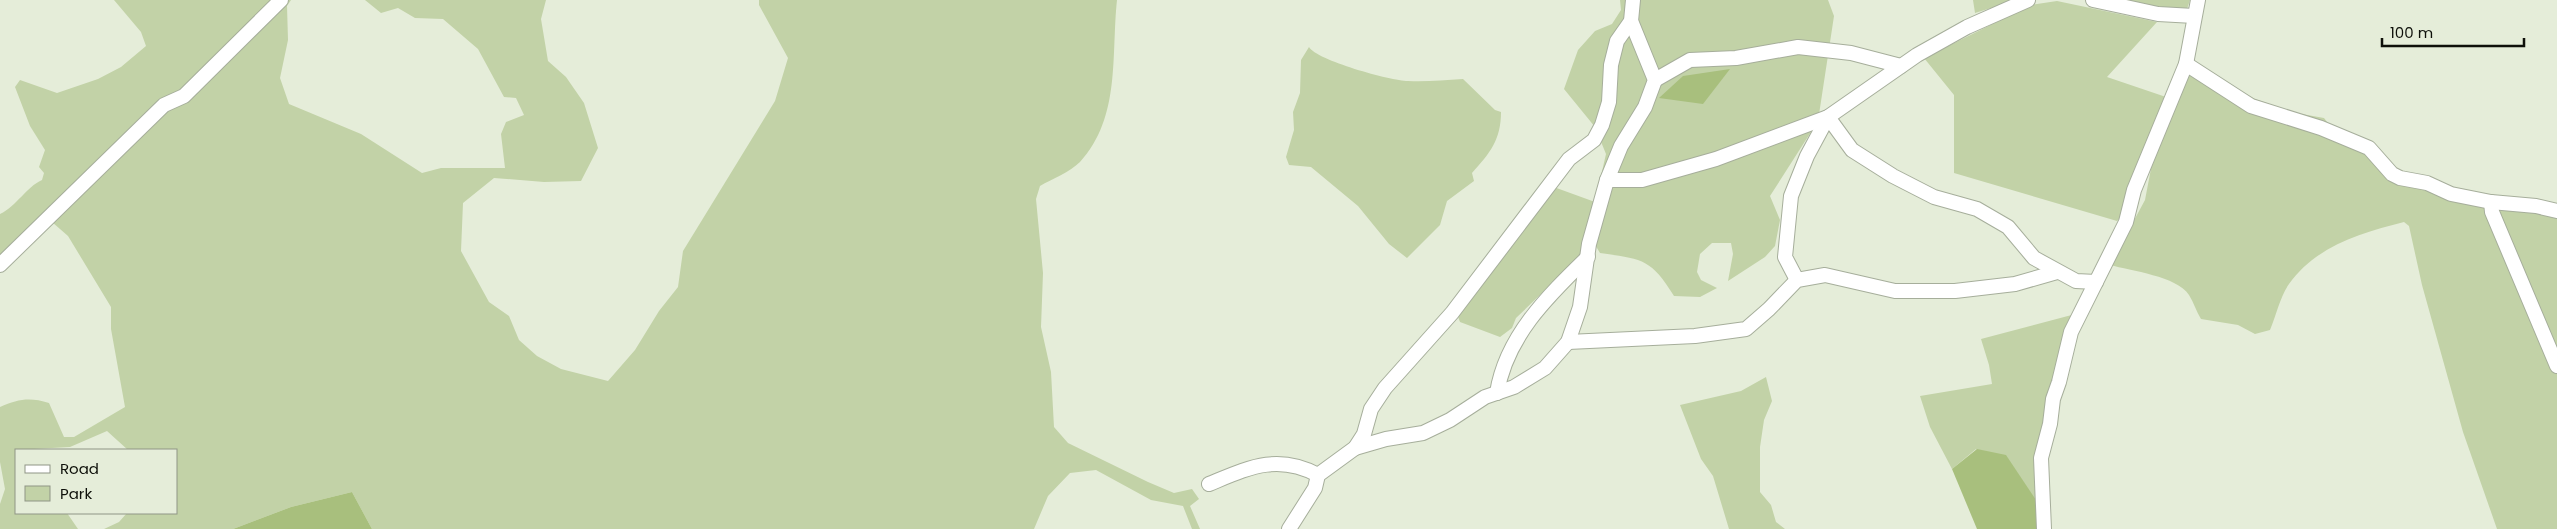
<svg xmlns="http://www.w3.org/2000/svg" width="2557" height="529" font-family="Poppins,sans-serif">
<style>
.green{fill:#c2d2a7}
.forest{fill:#a8bf7d}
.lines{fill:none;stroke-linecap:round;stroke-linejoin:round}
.minor-casing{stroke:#a6ae9b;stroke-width:16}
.minor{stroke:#fff;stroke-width:14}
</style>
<rect width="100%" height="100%" fill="#e5edd9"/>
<!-- green -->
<g class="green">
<path d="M114 0H291L287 6 288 40 280 78 289 104 361 134 422 173 441 168H505L501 134 506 122 524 115 516 98 504 97 478 49 443 19 415 18 398 8 381 13 365 0H546L541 19 548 61 566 77 584 103 598 148 581 181 544 182 494 178 463 203 461 251 489 302 509 316 519 340 537 356 561 369 608 381 635 350 659 311 678 287 683 251 775 101 788 58 759 5V0H1117C1111 56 1121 117 1080 162 1070 172 1052 179 1040 186L1036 199 1043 273 1041 327 1051 372 1054 427 1068 443 1148 482 1174 493 1192 489 1199 499 1190 506 1200 529H1192L1183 506 1151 500 1096 470 1070 473 1048 496 1034 529H372L352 492 291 507 233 529H104L119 522 127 513H176V450H128L107 431 70 447 16 450V513H67L78 529H0V504L5 489 0 462V407C18 399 30 397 49 403L64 437H74L125 407 111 329V307L68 236 52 222 0 273V214C17 206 26 187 42 180L44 173 39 167 45 150 30 126 15 87 20 80 57 93 98 79 121 67 146 46 141 32Z"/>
<path d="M1620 0H1828L1834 16 1818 121 1770 196 1780 220 1775 246 1765 257 1728 281 1733 254 1731 243H1712L1700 254 1697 272 1701 280 1717 288 1700 297 1674 296C1651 258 1641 259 1600 253L1594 243 1516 318 1512 328 1500 337 1460 322 1457 314 1474 296 1514 235 1551 186 1595 202 1606 154 1595 127 1564 89 1578 50 1595 31 1612 24 1621 10Z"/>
<path d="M1973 0H2017L1975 13Z"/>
<path d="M2123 0H2190L2187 9 2156 10Z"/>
<path d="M2057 1 2157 22 2107 77 2166 97 2122 216 2117 221 1954 173V95L1924 58 2031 5Z"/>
<path d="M1309 47C1316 60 1391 81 1408 81 1426 82 1444 80 1463 79L1495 110 1501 112C1501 140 1490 153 1472 173L1474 181 1447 201 1440 225 1407 258 1389 244 1358 206 1311 167 1289 165 1286 157 1294 130 1293 112 1300 93 1301 60Z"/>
<path d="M2190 59 2206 71 2255 99 2296 113 2324 118 2331 127 2370 141 2400 171 2440 182 2478 196 2557 207V529H2497L2463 432 2422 285 2409 226 2404 222C2361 233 2316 246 2289 284 2280 297 2276 316 2270 330L2255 334 2238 325 2201 319C2196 311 2194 303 2189 295 2177 276 2131 271 2110 265L2145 200 2154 153Z"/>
<path d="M2083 312 2069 358 2056 419 2055 436 2047 452 2050 529H2036L2039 506 1976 449 1952 469 1930 427 1920 396 1992 384 1989 365 1981 339Z"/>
<path d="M1766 377 1772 401 1764 420 1760 447V492L1771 505 1776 522 1785 529H1729L1713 476 1701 459 1680 405 1741 391Z"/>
</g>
<!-- forest -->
<g class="forest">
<path d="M1730 69 1703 104 1659 98 1683 76Z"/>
<path d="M1977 449 2006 455 2040 506 2036 529H1977L1952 469Z"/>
<path d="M352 492 372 529H233L291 507Z"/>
</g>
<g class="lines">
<!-- minor casing -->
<g class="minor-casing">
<g id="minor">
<path d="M2093 0 2158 14 2194 16"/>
<path d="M2186 64 2251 106 2321 128 2369 148 2392 174 2400 178 2427 183 2451 194 2491 202 2536 206 2557 211"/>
<path d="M1655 80 1690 60 1736 58 1798 47 1851 53 1901 66"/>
<path d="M1607 180H1642L1716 159 1828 117 1917 55 1967 27 2028 0"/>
<path d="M2491 202 2492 212 2557 366"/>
<path d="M0 265 164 105 184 96 281 0"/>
<path d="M1797 280 1785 257 1791 196 1807 156 1828 117 1852 150 1893 176 1934 197 1977 209 2008 227 2034 258 2076 281 2096 282"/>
<path d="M1568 342 1695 336 1746 329 1769 309 1797 280 1825 275 1895 291H1955L2015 284 2057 272"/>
<path d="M1497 393C1506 336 1549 295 1588 257"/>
<path d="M1355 448 1386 439 1423 433 1450 420 1485 397 1514 387 1545 368 1568 342 1580 307 1589 244 1607 180 1621 146 1645 107 1655 80 1631 21"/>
<path d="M1209 484C1248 468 1277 453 1318 475"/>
<path d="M1289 529 1315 488 1318 475 1355 448 1364 434 1371 409 1385 388 1452 313 1569 159 1594 140 1602 125 1609 102 1611 65 1617 41 1631 21 1633 0"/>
<path d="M2044 529 2041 458 2050 424 2053 399 2059 382 2071 332 2126 222 2134 190 2186 64 2198 0"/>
</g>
</g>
<!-- minor -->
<use href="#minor" class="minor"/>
</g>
<!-- legend -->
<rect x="15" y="449" width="162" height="65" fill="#e5edd9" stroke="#8f9586"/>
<rect x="25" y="465" width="25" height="8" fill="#ffffff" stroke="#8f9586"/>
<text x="60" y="474" font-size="15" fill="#0e100a">Road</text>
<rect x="25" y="486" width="25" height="15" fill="#c2d2a7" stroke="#8f9586"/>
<text x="60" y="499" font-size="15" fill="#0e100a">Park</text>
<!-- scale -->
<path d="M2382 38v8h142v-8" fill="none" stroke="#0e100a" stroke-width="2.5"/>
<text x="2390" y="38" font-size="15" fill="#0e100a" stroke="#e5edd9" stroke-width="4" paint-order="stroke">100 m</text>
</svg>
